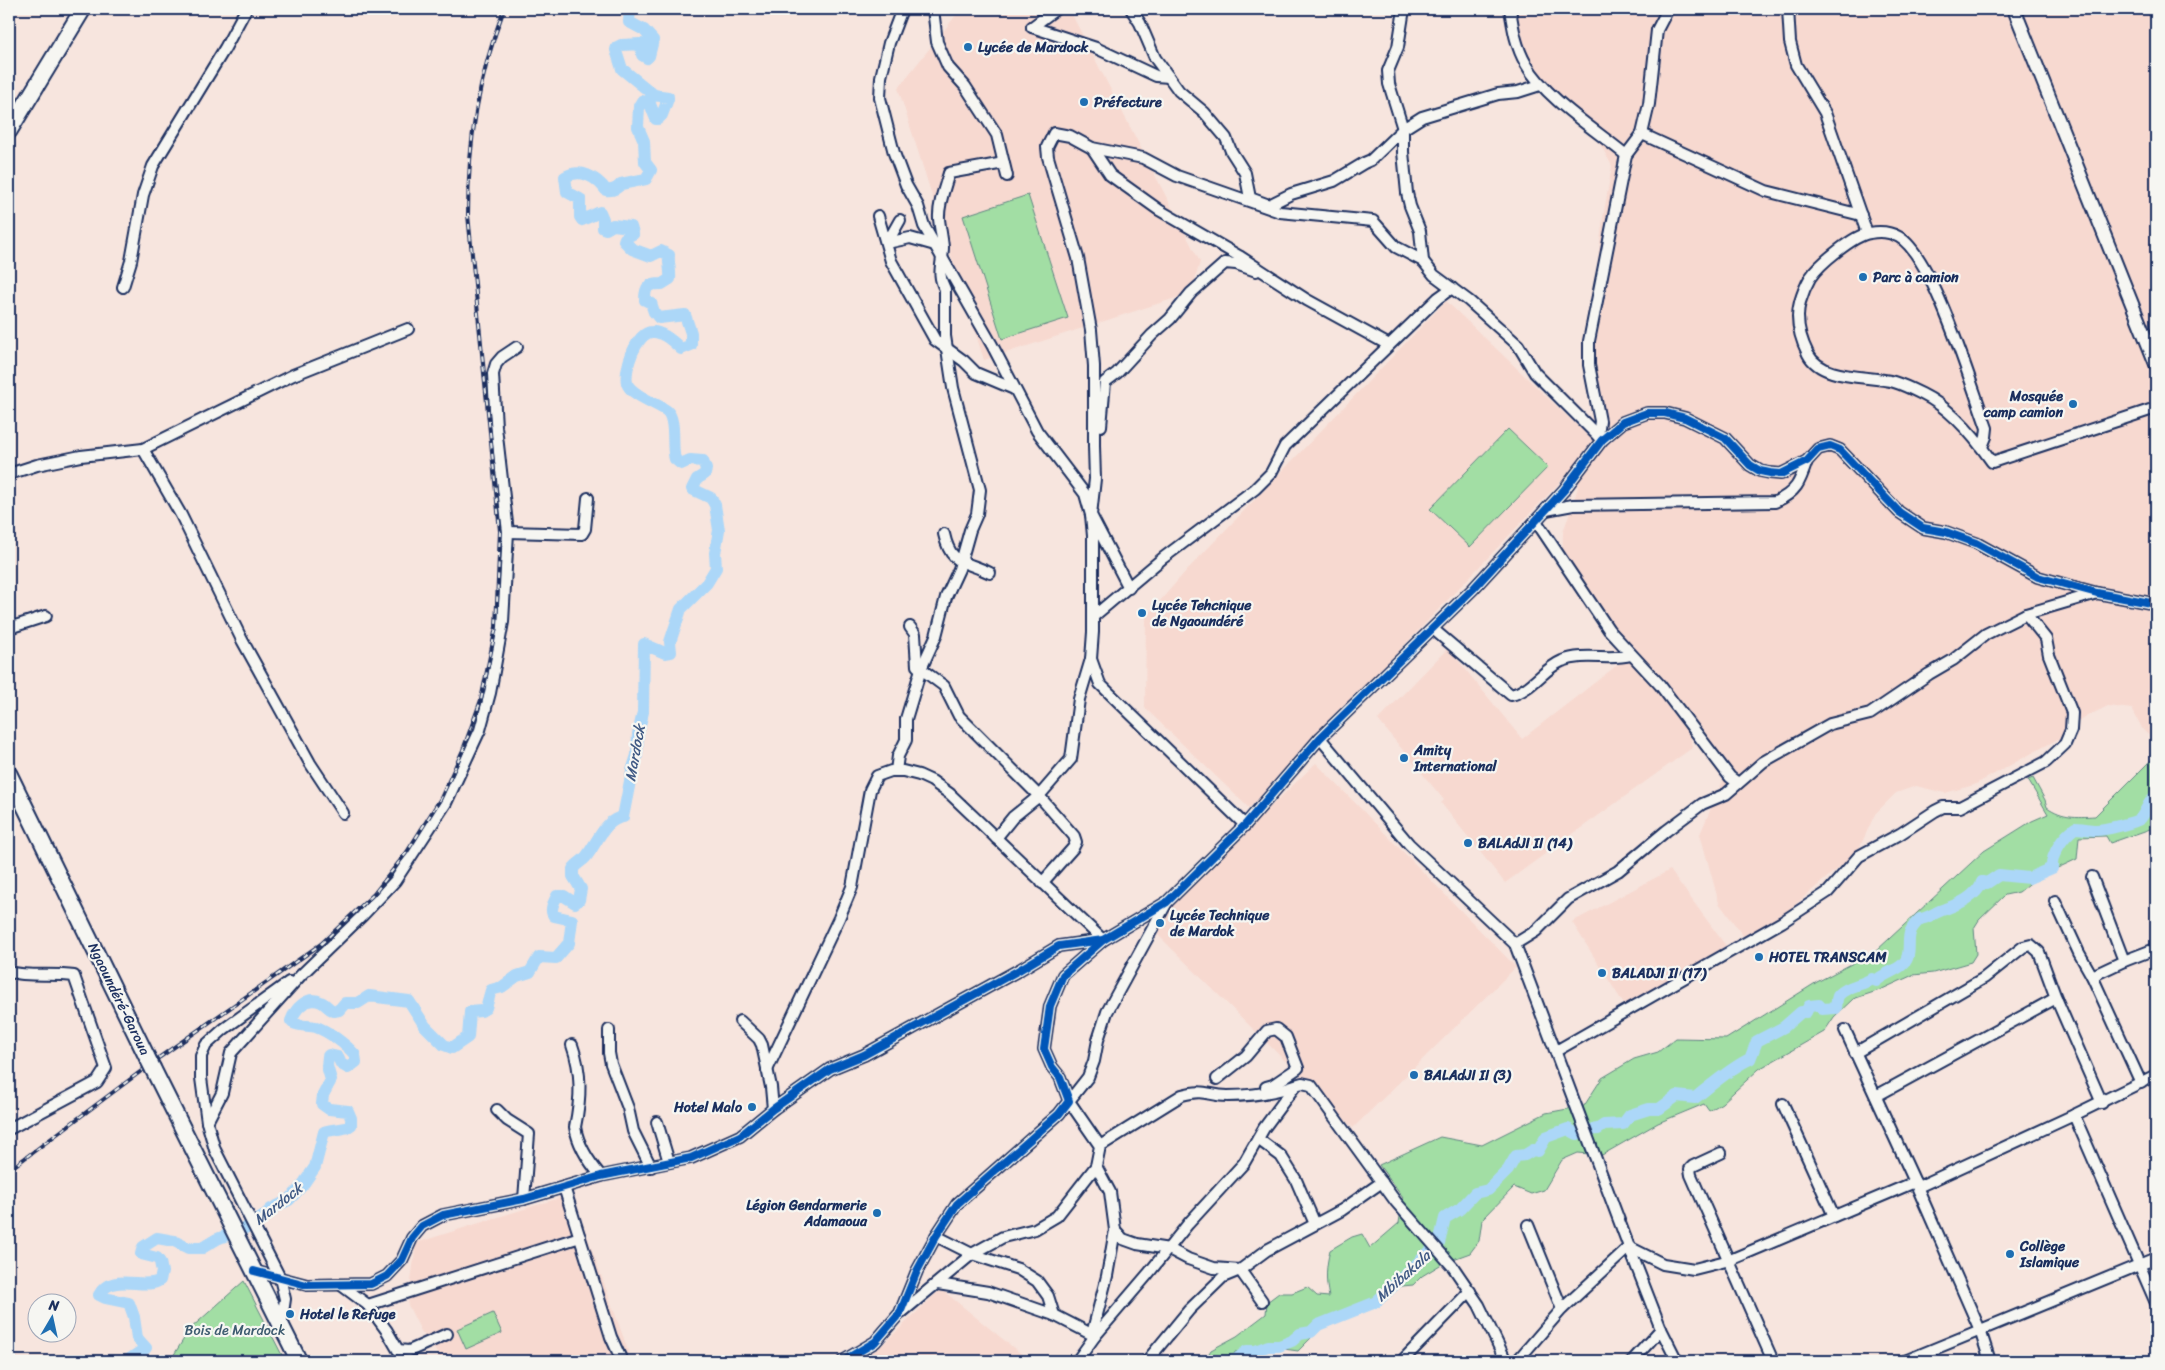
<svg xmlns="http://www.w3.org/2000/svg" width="2165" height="1370" font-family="Sriracha,sans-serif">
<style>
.built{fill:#f7d9d0}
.green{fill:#a2dea4;stroke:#5e8681}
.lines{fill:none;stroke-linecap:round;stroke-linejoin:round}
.river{stroke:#acd7f8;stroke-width:12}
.minor-casing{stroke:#1b2f5e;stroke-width:14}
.major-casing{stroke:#1b2f5e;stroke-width:16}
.highway-casing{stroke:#1b2f5e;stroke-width:19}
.minor{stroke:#f6f6f2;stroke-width:10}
.major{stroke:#f6f6f2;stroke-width:12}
.highway{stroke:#f6f6f2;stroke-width:15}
.rail-casing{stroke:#1b2f5e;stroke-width:4}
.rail{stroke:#f6f6f2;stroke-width:2;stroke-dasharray:5.5;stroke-linecap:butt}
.highway-bridge-casing{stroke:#1b2f5e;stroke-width:19;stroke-linecap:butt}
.highway-bridge{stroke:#f6f6f2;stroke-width:15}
.cycleway-casing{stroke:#f6f6f2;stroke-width:11}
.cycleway{stroke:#0057b8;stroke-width:8}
.poi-dot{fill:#1f6fb2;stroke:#f6f6f2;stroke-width:2}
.labels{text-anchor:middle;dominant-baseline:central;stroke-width:4.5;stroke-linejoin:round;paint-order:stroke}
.poi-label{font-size:14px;font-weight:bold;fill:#1b2f5e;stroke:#f6f6f2;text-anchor:start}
.street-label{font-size:14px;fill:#1b2f5e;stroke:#f6f6f2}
.park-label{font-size:14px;fill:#3d5b70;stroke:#f6f6f2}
.water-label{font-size:15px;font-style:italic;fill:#3f5984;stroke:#f6f6f2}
</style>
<rect width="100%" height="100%" fill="#f7e5de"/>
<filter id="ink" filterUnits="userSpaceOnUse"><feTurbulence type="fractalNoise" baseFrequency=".02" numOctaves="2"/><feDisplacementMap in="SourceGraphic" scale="10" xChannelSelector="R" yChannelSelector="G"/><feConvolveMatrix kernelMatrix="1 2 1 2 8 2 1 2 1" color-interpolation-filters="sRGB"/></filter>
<g filter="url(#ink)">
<!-- built -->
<g class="built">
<path d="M961 9H1069L1200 262 1191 293 984 360 898 88Z"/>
<path d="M1513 9H2149L2156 28V742L2143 730 2132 709 2108 706 2083 718 2058 739 1974 785 1945 793 1916 786 1896 793 1875 814 1858 851 1790 909 1744 937 1719 903 1700 834 1725 776 1699 748 1692 725 1562 563 1563 532 1577 491 1583 458 1249 808 1145 708 1146 617 1186 571 1446 301 1588 436 1593 414 1590 323 1603 218 1612 166 1592 129 1539 88 1513 40Z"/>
<path d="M1448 648 1522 739 1629 656 1690 732 1692 748 1505 883 1441 803 1444 800 1378 720Z"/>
<path d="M1316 763 1516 967 1353 1128 1158 935 1164 910Z"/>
<path d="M1670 870 1726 946 1625 1006 1572 922Z"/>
<path d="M572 1194 629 1353 613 1361H443L421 1331 408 1305 416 1243Z"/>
<path d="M941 1289 1030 1361H858L879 1348Z"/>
</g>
<!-- green -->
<g class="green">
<path d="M1028 195 1068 318 1002 339 963 216Z"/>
<path d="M1508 429 1548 467 1470 547 1430 509Z"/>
<path d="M2156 755V827L2110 843 2106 836 2079 837 2077 859 2038 877 2019 892 2005 895 1979 920 1974 928 1976 954 1971 962 1933 973 1913 975 1880 990 1853 999 1834 1017 1824 1032 1759 1069 1722 1103 1709 1111 1704 1104 1658 1123 1602 1155 1578 1153 1562 1160 1544 1190 1531 1194 1514 1187 1482 1220 1479 1241 1470 1253 1445 1262 1422 1276 1413 1285 1392 1287 1377 1306 1321 1328 1298 1351 1270 1347 1235 1352 1231 1361H1204L1211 1350 1237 1336 1266 1314 1267 1302 1279 1293H1292L1307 1287 1317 1296 1329 1297C1325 1279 1326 1267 1330 1250L1352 1237 1362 1234 1370 1248 1399 1223 1403 1198 1379 1165 1440 1137 1482 1145 1546 1113 1584 1106 1602 1078 1634 1059 1658 1052 1676 1038 1726 1039 1817 982 1876 951 1984 851 2032 821 2048 814 2028 780 2033 778 2045 800 2047 807C2063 818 2076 817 2095 816Z"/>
<path d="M244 1281 285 1361H170L190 1329Z"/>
<path d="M493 1313 502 1333 466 1349 457 1329Z"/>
</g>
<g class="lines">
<!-- river -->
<g class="river">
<path d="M127 1361 146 1348 137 1338 134 1317 129 1303 105 1298 99 1295C111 1271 146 1291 160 1280L162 1272 160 1262 157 1258 141 1254 143 1247 157 1238 174 1241 188 1248H202L217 1239 248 1227 264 1216 271 1209 289 1200 302 1186 315 1167 324 1132C333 1128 344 1131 351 1125V1118L348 1111 329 1109 322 1104 323 1095 331 1080 327 1066 328 1056 329 1055 338 1057 341 1064 348 1068 356 1062 355 1055C347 1045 328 1031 316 1027 308 1025 301 1027 293 1023L291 1021C295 1009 307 995 321 1002 326 1004 328 1009 334 1011L339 1010 345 1003H358L369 996 409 1001 425 1026 444 1045 452 1048 468 1037 470 1012 481 1011 486 1008 491 990 502 987 517 976 530 972 539 957 556 958 569 943 572 920 554 916C549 910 554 902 557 896H564L575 903 579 900 581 889 573 876V869C576 864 581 862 585 858 596 846 604 819 623 817L632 771 637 755 638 734 643 712 644 644 665 653 671 652 670 642 681 609 707 583 716 568 715 553 719 530 715 505 711 498 692 489 697 479 705 474 706 469 703 461 690 460 681 464 675 459C671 447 677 420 667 411 658 404 630 395 627 383 624 369 636 333 652 332 662 331 675 343 681 349L691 345V333L685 315 659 318 654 312 651 303 645 300C645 285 649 284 662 284L670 279C671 270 668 264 669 255L661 251 651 256 632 249 624 241 625 238 633 234 631 227 613 225 606 229 603 228V219L600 212 582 220 580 217V199L567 192 565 177C581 168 596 177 606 190 612 191 617 189 621 184L646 179 651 170 645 162 644 141 638 127 639 106 642 101 650 104 656 119H658L662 115 668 99V97L654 95 622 69 616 50 617 47 621 45 641 44 642 55 647 58 649 56 653 40 644 30 629 22 630 9"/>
<path d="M1231 1361 1236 1360 1247 1351H1255L1268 1346H1279L1292 1341 1300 1334 1311 1332 1318 1325 1376 1302 1439 1243 1445 1218 1460 1209 1475 1193 1488 1190 1508 1170 1516 1156 1525 1155 1533 1150 1538 1151 1546 1137 1568 1129 1577 1134 1582 1131 1598 1129 1604 1125 1623 1124 1630 1115 1649 1109H1659L1677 1096 1695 1098C1709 1087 1733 1066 1750 1059L1757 1041 1784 1027 1801 1012H1806L1809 1006 1819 1005 1822 1009 1836 1008C1837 1004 1836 1000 1838 996 1844 987 1862 985 1872 979L1876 981C1884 973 1895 972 1903 964 1912 957 1907 942 1910 933 1911 928 1916 923 1920 919 1929 918 1935 912 1945 909 1959 904 1976 897 1982 882L1987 883 1999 875 2029 878 2052 868C2051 853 2064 836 2075 828 2082 828 2089 830 2096 830 2103 830 2136 823 2141 818 2147 810 2148 802 2156 795"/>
</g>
<!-- minor casing -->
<g class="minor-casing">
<g id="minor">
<path d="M902 9 889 43 881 77 880 98 894 153 906 185 918 206 924 226 992 345 1037 431 1085 494 1091 515 1093 536V632L1091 659 1079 699 1071 759 1039 796 1013 817 996 838"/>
<path d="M933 9 937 42 948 67 965 86 997 135 1007 176"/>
<path d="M1131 9 1140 23 1155 58 1179 91 1204 112 1226 138 1231 151 1245 173 1250 198 1269 205 1291 194 1334 181 1364 163 1371 160 1403 129 1422 117 1498 94 1518 92 1540 85"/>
<path d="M1404 9 1398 47 1388 71 1389 84 1403 129V152L1407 193 1410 206 1420 231 1423 261 1434 275 1469 301 1518 345 1535 373 1602 440"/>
<path d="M1510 9C1513 28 1516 47 1526 64 1545 98 1596 130 1626 155"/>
<path d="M1788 9 1790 42 1796 65 1825 113 1867 233"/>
<path d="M1032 27 1096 48 1156 76 1169 77"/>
<path d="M1032 27 1056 9"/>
<path d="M1642 134 1766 191 1861 215"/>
<path d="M1092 148 1110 175 1159 210 1239 256 1307 300 1389 345"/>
<path d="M878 216 891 261 935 340 964 361 976 373 1014 389"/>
<path d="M900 220 887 243 910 238 935 245"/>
<path d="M123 287 131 261 143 195 153 166 225 48 246 9"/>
<path d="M1101 426 1105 382 1117 373 1152 335 1170 319 1191 293 1225 263 1236 264 1256 271"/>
<path d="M1598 436 1600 421 1589 365V341L1626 155 1642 134 1649 104 1657 30 1668 9"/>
<path d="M1982 447 1986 437 1987 428C1972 388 1933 256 1899 237 1890 232 1880 231 1870 233 1854 235 1819 264 1810 278 1806 285 1802 295 1800 302 1795 320 1800 338 1808 354 1822 381 1869 375 1894 382 1904 385 1914 390 1922 394 1951 408 1974 436 1992 462L2156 408"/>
<path d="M143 449 181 515 242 640 310 763 343 813"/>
<path d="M9 474 37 465 81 456 143 449 293 375 408 329"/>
<path d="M1546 510 1573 505 1775 502C1797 492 1800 482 1807 461"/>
<path d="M1536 521 1609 630 1660 685 1730 777 1738 783"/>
<path d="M508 532 582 534 585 529 588 498"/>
<path d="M944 534C951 566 964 560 990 573"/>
<path d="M1129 588 1091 515 1095 479 1094 446V366L1091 330 1078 258 1048 157 1047 147 1054 133 1070 136 1092 148 1143 158 1177 176 1280 212 1373 221 1396 247 1423 261"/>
<path d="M1094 616 1163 558 1255 489 1271 473 1285 446 1438 298 1452 288"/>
<path d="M910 627 915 634 917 666 944 686 959 716 1039 796 1074 836 1076 842 1073 848 1042 883"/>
<path d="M9 628 46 616"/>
<path d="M1433 629 1511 695C1532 690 1543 669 1562 661 1585 652 1609 661 1631 655"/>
<path d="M1091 659 1100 684 1245 825"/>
<path d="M1320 738 1409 844 1515 944 1629 1247 1661 1329 1677 1361"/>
<path d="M896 771 898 756 906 740V719L921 669 936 636 946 597 959 569 970 530 977 514 980 490 953 388 945 336V289C936 274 943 262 943 247 942 237 940 228 939 219 938 204 945 187 949 173L1004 163"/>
<path d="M2092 877 2124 961"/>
<path d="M2055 901 2079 953 2092 976 2141 1083"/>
<path d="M1166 904 1107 1012 1098 1040 1094 1061 1088 1077 1069 1101 1100 1146 1096 1166 1110 1192 1115 1230 1123 1239 1137 1244 1169 1249 1188 1259 1214 1268 1240 1270 1262 1301"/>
<path d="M1515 944 1536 931 1568 899 1618 871 1666 831 1702 804 1726 794 1763 762 1830 724 1870 714 1929 674 1953 660 1986 634 2026 614 2097 593"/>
<path d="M9 972C29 977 52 973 74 976L106 1068 97 1082 9 1129"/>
<path d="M2092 976 2124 961 2155 949 2156 951"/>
<path d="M740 1021 759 1039 762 1045 771 1087 773 1109"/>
<path d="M609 1030V1053L611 1064 628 1108 633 1131 651 1167"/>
<path d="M1845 1030 1915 1182 1980 1330 1990 1361"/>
<path d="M572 1045C582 1073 581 1098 575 1127 578 1145 589 1162 601 1176"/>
<path d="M1556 1051 1782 922 1828 892 1859 856 1900 834 1935 811 1943 807H1960L2046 762 2065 744 2071 730 2072 713 2049 655 2046 639 2026 614"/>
<path d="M1855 1053 1984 978 2023 947 2031 945 2039 952 2056 998 2102 1103"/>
<path d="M767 1070 839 918 852 887 870 790 877 776 891 771H903L919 775 932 781 950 794 1103 940"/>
<path d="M1217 1079 1246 1056 1267 1031 1276 1029 1286 1037 1298 1068 1273 1085 1266 1087"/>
<path d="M1876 1096 2056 998"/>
<path d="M1783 1104 1834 1216"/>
<path d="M497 1110 507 1120 529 1134 524 1199"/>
<path d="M2074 1115 2156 1075"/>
<path d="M207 1122 222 1093 231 1053 301 975 362 916 395 881 446 803 480 730 490 693 503 622 508 532 496 427 493 374 496 364 502 357 517 347"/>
<path d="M657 1122 669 1162"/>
<path d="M1258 1139 1281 1156 1296 1180 1315 1224"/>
<path d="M1100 1146 1182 1095C1206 1088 1208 1096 1228 1096 1252 1096 1280 1091 1302 1083L1311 1085 1396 1202 1453 1267 1479 1305 1506 1361"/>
<path d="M1721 1153 1693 1166 1690 1169 1691 1175 1773 1361"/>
<path d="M564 1187 611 1337 622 1361"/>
<path d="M1918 1187 2074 1115 2156 1303"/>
<path d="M1528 1225 1562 1309"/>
<path d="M936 1236 972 1254 1018 1269 1037 1281 1048 1296 1054 1315"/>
<path d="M254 1271 307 1285 371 1284 387 1276 402 1260 412 1238 422 1226 443 1215 524 1199 601 1176 691 1158 740 1136 773 1109 830 1069 864 1055 1019 970 1059 946 1102 940"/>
<path d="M938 1284 988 1292 1054 1315 1095 1336"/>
<path d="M341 1285 368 1305 387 1331 398 1350 409 1351 447 1334"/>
<path d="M368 1305 580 1237"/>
<path d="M901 1313 972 1254 1003 1237 1035 1229 1057 1216 1096 1166"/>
<path d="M281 1326 285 1299 280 1278 215 1150 207 1122 201 1078V1056L206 1045 224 1029 289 982"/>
<path d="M1092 1334 1107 1276 1115 1230"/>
<path d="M843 1361 875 1342 900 1313 917 1271 936 1236 957 1204 1059 1114 1069 1101 1060 1077 1052 1067 1044 1049 1050 1006 1063 975 1103 940 1167 902 1245 825 1320 738 1473 589 1564 490 1602 440 1623 422 1647 413H1665L1685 418 1725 438 1750 465 1760 471 1770 473 1781 474 1807 461 1818 449 1830 446 1840 450 1899 512 1923 528 1946 532 1976 543 2038 577 2097 593 2156 604"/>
<path d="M1077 1361 1095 1336 1148 1274 1188 1224 1244 1163 1264 1128 1295 1086"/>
<path d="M1147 1361 1189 1310 1223 1277 1240 1270 1267 1250 1342 1210 1382 1182"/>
<path d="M1402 1361 1470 1291"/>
<path d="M1517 1361 1562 1309 1629 1247 1663 1264 1694 1269 1730 1260 1915 1182"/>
<path d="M1632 1361 1661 1329"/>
<path d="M1905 1361 2156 1258"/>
</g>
</g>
<!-- major casing -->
<g class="major-casing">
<path id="major" d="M2014 9 2156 364"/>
</g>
<!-- highway casing -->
<g class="highway-casing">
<g id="highway">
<path d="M9 131 83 9"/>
<path d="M9 774 147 1057"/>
<path d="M153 1069 299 1361"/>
</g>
</g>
<!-- minor -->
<use href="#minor" class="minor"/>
<!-- major -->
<use href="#major" class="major"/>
<!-- highway -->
<use href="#highway" class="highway"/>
<!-- rail casing -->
<g class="rail-casing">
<g id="rail">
<path d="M2149 9 2156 28"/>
<path d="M9 1170 160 1057 321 944 374 894 407 852 441 798 463 750 481 700 496 627 500 531 468 215C468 140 478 79 504 9"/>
</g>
</g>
<!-- rail -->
<use href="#rail" class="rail"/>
<!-- highway-bridge casing -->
<g class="highway-bridge-casing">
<path id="highway-bridge" d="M147 1057 153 1069"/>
</g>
<!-- highway-bridge -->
<use href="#highway-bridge" class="highway-bridge"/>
<!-- cycleway casing -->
<g class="cycleway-casing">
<g id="cycleway">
<path d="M254 1271 307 1285 371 1284 387 1276 402 1260 412 1238 422 1226 443 1215 524 1199 601 1176 691 1158 740 1136 773 1109 830 1069 864 1055 1019 970 1059 946 1103 940"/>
<path d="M843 1361 875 1342 900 1313 917 1271 936 1236 957 1204 1059 1114 1069 1101 1060 1077 1052 1067 1044 1049 1050 1006 1063 975 1103 940 1167 902 1245 825 1320 738 1473 589 1564 490 1602 440 1623 422 1647 413H1665L1685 418 1725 438 1750 465 1760 471 1770 473 1781 474 1807 461 1818 449 1830 446 1840 450 1899 512 1923 528 1946 532 1976 543 2038 577 2097 593 2156 604"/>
</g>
</g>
<!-- cycleway -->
<use href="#cycleway" class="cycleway"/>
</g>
</g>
<!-- markers -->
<g class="poi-dot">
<circle cx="968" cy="47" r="5"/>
<circle cx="1084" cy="102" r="5"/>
<circle cx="1863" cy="277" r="5"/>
<circle cx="2073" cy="404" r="5"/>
<circle cx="1142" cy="613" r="5"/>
<circle cx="1404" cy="758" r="5"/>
<circle cx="1468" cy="843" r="5"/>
<circle cx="1160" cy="923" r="5"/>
<circle cx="1759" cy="957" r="5"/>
<circle cx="1602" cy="973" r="5"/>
<circle cx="1414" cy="1075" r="5"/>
<circle cx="752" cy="1107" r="5"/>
<circle cx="877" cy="1213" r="5"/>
<circle cx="2010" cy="1254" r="5"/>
<circle cx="290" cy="1314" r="5"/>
</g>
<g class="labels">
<!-- poi labels -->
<g class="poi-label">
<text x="978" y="47">Lycée de Mardock</text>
<text x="1094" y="102">Préfecture</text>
<text x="1873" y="277">Parc à camion</text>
<text x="2063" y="396" text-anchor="end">Mosquée<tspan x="2063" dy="16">camp camion</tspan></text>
<text x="1152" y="605">Lycée Tehcnique<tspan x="1152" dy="16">de Ngaoundéré</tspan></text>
<text x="1414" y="750">Amity<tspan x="1414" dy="16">International</tspan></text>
<text x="1478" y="843">BALAdJI II (14)</text>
<text x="1170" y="915">Lycée Technique<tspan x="1170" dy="16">de Mardok</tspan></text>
<text x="1769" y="957">HOTEL TRANSCAM</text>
<text x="1612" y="973">BALADJI II (17)</text>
<text x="1424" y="1075">BALAdJI II (3)</text>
<text x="742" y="1107" text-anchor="end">Hotel Malo</text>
<text x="867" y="1205" text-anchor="end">Légion Gendarmerie<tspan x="867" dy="16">Adamaoua</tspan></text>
<text x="2020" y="1246">Collège<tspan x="2020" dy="16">Islamique</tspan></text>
<text x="300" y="1314">Hotel le Refuge</text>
</g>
<!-- street labels -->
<g class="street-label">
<text transform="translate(119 999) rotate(64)">Ngaoundéré-Garoua</text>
</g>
<!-- park labels -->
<g class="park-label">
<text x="235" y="1330">Bois de Mardock</text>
</g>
<!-- water labels -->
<g class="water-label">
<text transform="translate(635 753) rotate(-80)">Mardock</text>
<text transform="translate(278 1204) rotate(-38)">Mardock</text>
<text transform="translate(1403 1276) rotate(-42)">Mbibakala</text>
</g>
</g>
<!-- margin -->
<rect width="2165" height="1370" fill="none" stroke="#f6f6f2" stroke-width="30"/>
<rect x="15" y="15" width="2135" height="1340" fill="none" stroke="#1b2f5e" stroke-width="2" filter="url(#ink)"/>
<!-- north arrow -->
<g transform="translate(52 1318) rotate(9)"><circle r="24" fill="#f6f6f2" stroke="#9ea6b7"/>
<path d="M0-4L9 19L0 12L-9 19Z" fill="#1f6fb2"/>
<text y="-8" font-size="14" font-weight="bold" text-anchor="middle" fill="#1b2f5e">N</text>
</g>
</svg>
